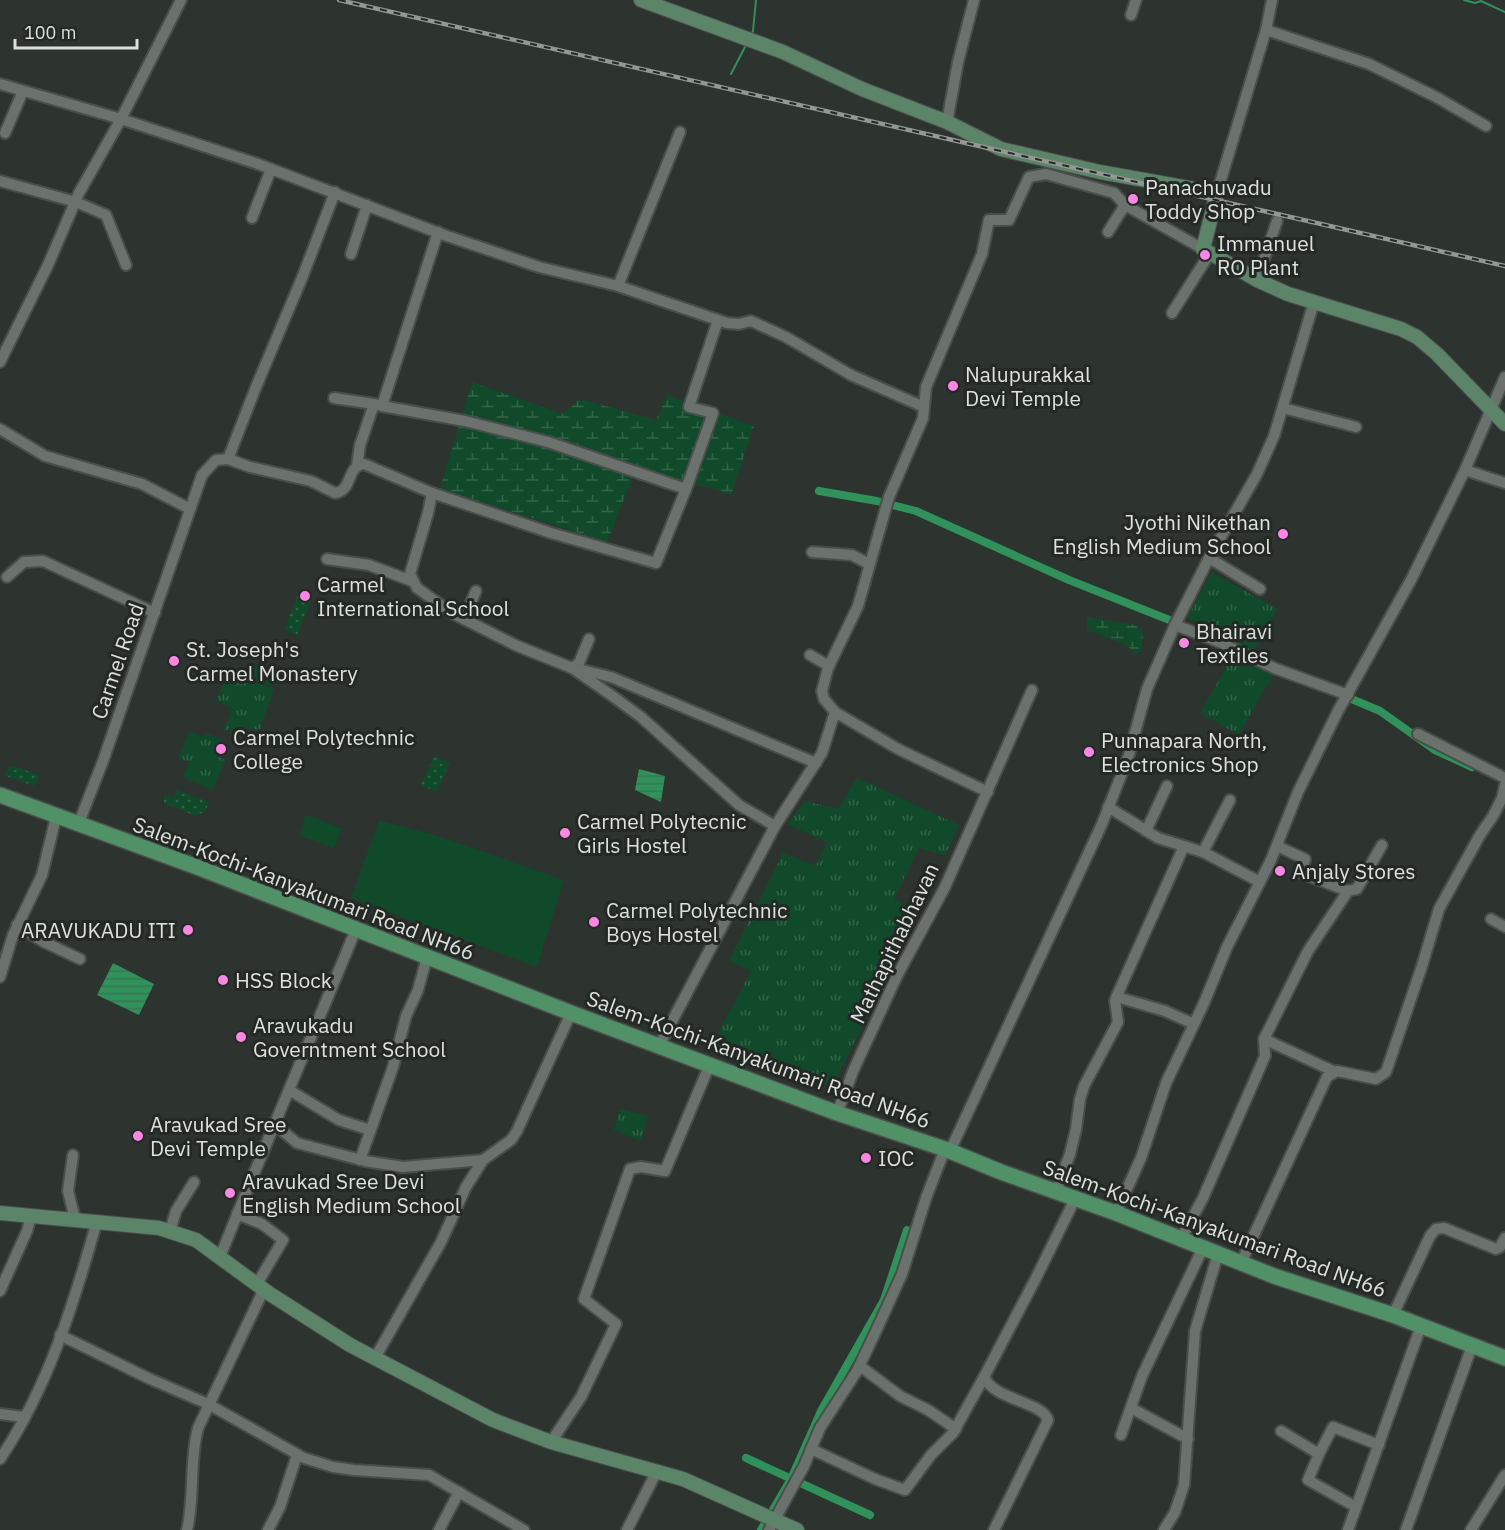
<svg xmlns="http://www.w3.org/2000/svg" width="1505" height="1530" font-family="'IBM Plex Sans',sans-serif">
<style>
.grass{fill:url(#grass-dots)}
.wetland{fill:url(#wetland-marsh)}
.park{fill:url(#park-tufts)}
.pitch{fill:#104a2a}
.water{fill:url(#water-rules)}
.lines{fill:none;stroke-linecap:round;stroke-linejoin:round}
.stream{stroke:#31915a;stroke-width:2}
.canal{stroke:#31915a;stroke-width:8}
.minor-casing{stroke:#4a4e4b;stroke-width:14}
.major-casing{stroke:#4a4e4b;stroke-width:16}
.highway-casing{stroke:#4a4e4b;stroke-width:18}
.minor{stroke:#6b716c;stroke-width:10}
.major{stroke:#5b8469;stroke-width:14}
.highway{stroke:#509167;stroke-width:15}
.rail-casing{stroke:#949895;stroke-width:4.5}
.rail{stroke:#242925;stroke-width:2;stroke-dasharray:7;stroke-linecap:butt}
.poi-dot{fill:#fb87e5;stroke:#242925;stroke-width:2}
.labels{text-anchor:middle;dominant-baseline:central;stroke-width:6;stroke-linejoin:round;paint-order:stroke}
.poi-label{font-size:21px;fill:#dde0de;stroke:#242925;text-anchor:start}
.street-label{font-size:21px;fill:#dde0de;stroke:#242925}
</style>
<defs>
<pattern id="grass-dots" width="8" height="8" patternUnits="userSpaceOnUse" patternTransform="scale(1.5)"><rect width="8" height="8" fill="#104a2a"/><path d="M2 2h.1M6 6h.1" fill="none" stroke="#326448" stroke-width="1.8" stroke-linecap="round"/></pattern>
<pattern id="wetland-marsh" width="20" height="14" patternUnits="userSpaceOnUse" patternTransform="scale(1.5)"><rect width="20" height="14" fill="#104a2a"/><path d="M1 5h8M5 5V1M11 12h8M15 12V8" fill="none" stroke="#326448"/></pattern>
<pattern id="park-tufts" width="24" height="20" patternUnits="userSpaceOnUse" patternTransform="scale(1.5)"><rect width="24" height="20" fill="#104a2a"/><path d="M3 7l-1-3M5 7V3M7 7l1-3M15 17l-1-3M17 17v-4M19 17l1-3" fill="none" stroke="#326448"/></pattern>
<pattern id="water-rules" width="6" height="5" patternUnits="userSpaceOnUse" patternTransform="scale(1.5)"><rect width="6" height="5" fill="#31915a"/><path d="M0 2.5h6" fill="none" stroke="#377652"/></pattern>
</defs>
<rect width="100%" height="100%" fill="#2d332f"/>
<!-- grass -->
<g class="grass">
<path d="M299 593 312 598 297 635 284 630Z"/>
<path d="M434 756 450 763 437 792 421 785Z"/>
<path d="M10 766H15L40 776 34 786 3 775Z"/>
<path d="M177 790 209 802 206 810 196 816 164 803V794L174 798Z"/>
</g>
<!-- wetland -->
<g class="wetland">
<path d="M472 382 563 414 580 399 656 420 667 395 754 426 731 495 637 466 607 542 440 489Z"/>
<path d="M1087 617 1135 625 1143 633 1142 648 1137 655 1126 645 1087 630Z"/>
</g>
<!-- park -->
<g class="park">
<path d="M1212 572 1277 609 1252 654 1187 618Z"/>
<path d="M1235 652 1273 674 1239 735 1200 713Z"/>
<path d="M227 674 274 688 260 729 224 730 232 708 216 701Z"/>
<path d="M190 731 204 737 206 733 222 740 216 756 225 760 213 790 183 778 189 762 178 758Z"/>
<path d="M857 778 959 825 945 856 919 848 894 899 919 913 832 1087 714 1041 751 971 729 961 783 853 816 866 827 842 787 824 805 801 838 809Z"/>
<path d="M620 1109 648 1116 641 1141 614 1130Z"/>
</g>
<!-- pitch -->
<g class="pitch">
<path d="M252 664 277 671 272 686 247 679Z"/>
<path d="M306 814 342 829 334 848 299 836Z"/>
<path d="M379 820 441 837 564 880 537 967 351 898Z"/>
</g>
<!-- water -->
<g class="water">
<path d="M639 769 665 776 661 802 635 790Z"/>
<path d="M113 963 154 984 139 1015 97 995Z"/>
</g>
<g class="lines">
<!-- stream -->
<g class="stream">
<path d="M1464 0 1475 3 1481 1 1505 12"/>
<path d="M751 35 753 31 756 0"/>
<path d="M731 74 747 43"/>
</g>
<!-- canal -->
<g class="canal">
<path d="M819 491 877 501 916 511 1069 580 1182 625"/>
<path d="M1342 695 1380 711 1435 750 1472 767"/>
<path d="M746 1458 870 1515"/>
<path d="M761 1530 791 1479 821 1411 884 1300 907 1230"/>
</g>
<!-- minor casing -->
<g class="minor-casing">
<g id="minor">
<path d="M1131 15 1136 0"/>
<path d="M1266 30 1369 64 1438 98 1486 126"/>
<path d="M0 84 121 119 258 164 444 235 539 267 618 286 727 323 739 324 751 321 786 337 851 375 924 407"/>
<path d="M947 122 958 62 974 0"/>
<path d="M5 133 23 91"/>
<path d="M0 181 76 202 106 215 126 265"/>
<path d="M335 192 302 278 256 387 228 459 250 467 311 481 335 493C353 491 346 466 364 464L432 493 428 513 410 574 417 588 452 613 515 645 572 668 611 695 641 717 739 805 775 826"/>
<path d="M1217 193 1266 30 1272 0"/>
<path d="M252 218 271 169"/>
<path d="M1108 232 1125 205"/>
<path d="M351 254 367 205"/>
<path d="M1257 280 1277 221"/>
<path d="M618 286 680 132"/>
<path d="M1172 313 1210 253"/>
<path d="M0 362 48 265 79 193 121 119 181 0"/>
<path d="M1505 377 1465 470 1505 483"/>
<path d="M334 398 374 404"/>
<path d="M382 406 465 421 548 442 686 489"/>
<path d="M1283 408 1356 427"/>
<path d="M0 429 45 456 142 484 190 509"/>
<path d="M357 466 360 445 374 404 382 406 438 232"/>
<path d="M432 493 551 533 656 563 686 489 713 413 689 407 718 320"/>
<path d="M812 552 852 555 869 564"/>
<path d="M1209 558 1260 589"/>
<path d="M327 559 369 565 412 581"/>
<path d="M7 577 24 562 43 561 155 613"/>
<path d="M464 619 476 591"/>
<path d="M1175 625 1217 641 1274 668 1348 695"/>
<path d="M810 655 829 666"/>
<path d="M572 668 579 663 589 639"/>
<path d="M578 669 611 677 816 763"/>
<path d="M1418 734 1505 778"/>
<path d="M988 792 898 749 835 712 824 699 822 691 828 668 858 606 889 497 923 418 926 387 982 254 989 220H1009L1029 177 1046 174 1114 193 1125 205 1203 249"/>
<path d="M1108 807 1158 838 1203 852 1260 882"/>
<path d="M78 825 103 761 202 475 216 460 228 459"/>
<path d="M1146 831 1167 786"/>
<path d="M1277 846 1305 859 1301 873 1348 891"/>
<path d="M1203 852 1230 800"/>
<path d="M1491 919 1505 927"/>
<path d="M17 925 44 942 80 959"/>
<path d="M0 977 13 935 42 875 56 817"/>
<path d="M1117 997 1165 1011 1194 1024"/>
<path d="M659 1046 775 826 822 753 835 712"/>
<path d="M1333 1071 1264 1039 1308 951 1348 891 1357 889 1382 845"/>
<path d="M289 1090 339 1120 370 1130"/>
<path d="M837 1113 854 1069 898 974 945 887 1032 690"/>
<path d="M273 1123 297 1143 365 1161 403 1167 483 1160"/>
<path d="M950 1151 1102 824 1128 758 1147 689 1175 625 1209 558 1257 474 1274 436 1314 302"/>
<path d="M73 1155 68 1191 75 1219"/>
<path d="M360 1160 393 1067 406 1016 418 990 427 957"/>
<path d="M1056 1191 1070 1154 1076 1129 1080 1099 1084 1086 1118 1022 1115 1000 1184 846"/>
<path d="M1116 1213 1141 1158 1166 1083 1204 1003 1227 947 1271 860 1298 792 1338 711 1412 578 1465 470"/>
<path d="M237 1214 262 1224 283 1240 257 1284"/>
<path d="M170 1231 176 1211 194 1182"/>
<path d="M1181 1239 1203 1198 1265 1056 1264 1039"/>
<path d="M220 1257C264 1147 311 1039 356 929"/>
<path d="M1241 1263 1327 1077 1337 1071 1376 1079 1386 1072 1422 966 1439 909 1480 835 1493 816 1502 798 1505 785"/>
<path d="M0 1291 27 1231 31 1216"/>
<path d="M1393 1315 1430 1236 1436 1229 1444 1228 1496 1249 1500 1247 1505 1238"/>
<path d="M60 1335 150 1379 208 1404 304 1458 333 1467 354 1470 429 1475 524 1530"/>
<path d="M375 1358 441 1242 466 1187 483 1160 511 1140 517 1131 571 1013"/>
<path d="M860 1366 900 1396 928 1410 956 1429"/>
<path d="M1131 1408 1188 1439"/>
<path d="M0 1414 24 1417"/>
<path d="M1281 1431 1319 1454 1333 1427 1379 1445"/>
<path d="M1121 1435 1142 1376 1203 1248"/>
<path d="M551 1442 581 1397 616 1324 584 1299 630 1169 641 1167 665 1171 710 1064"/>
<path d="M811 1449 875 1479 905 1490 931 1455 953 1433 984 1377"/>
<path d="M1319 1454 1308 1480 1356 1507"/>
<path d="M0 1459C48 1388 74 1303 97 1221"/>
<path d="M187 1530C195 1497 189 1462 198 1428L264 1289"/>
<path d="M268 1530 280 1507 297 1455"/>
<path d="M439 1530 459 1492"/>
<path d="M627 1530 657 1471"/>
<path d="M769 1530 804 1466 820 1428 857 1371 876 1331 902 1274 926 1198 945 1149"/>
<path d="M994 1530 1048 1420C1043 1402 994 1400 984 1377L1035 1280 1075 1199"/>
<path d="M1164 1530 1175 1512 1184 1485 1195 1331 1218 1254"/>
<path d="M1348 1530 1421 1326"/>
<path d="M1406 1530 1472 1346"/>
<path d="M1471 1530 1505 1475"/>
</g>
</g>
<!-- major casing -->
<g class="major-casing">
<g id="major">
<path d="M641 0 783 52 862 89 947 122 1001 149 1100 172 1217 193 1203 249 1257 280 1288 294 1401 329 1417 337 1437 354 1505 424"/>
<path d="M0 1213 159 1228 196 1240 270 1294 350 1345 493 1420 551 1442 683 1479 797 1530"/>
</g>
</g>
<!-- highway casing -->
<g class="highway-casing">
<path id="highway" d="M0 795 197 867 571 1013 837 1113 945 1149 1001 1172 1116 1213 1274 1276 1393 1315 1505 1358"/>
</g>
<!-- minor -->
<use href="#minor" class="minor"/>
<!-- major -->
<use href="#major" class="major"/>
<!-- highway -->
<use href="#highway" class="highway"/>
<!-- rail casing -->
<g class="rail-casing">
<path id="rail" d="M339 0 1505 266"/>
</g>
<!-- rail -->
<use href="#rail" class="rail"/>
</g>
<!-- markers -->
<g class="poi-dot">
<circle cx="1133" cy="199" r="6"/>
<circle cx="1205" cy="255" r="6"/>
<circle cx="953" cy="386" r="6"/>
<circle cx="1283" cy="534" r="6"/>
<circle cx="305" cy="596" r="6"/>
<circle cx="1184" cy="643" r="6"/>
<circle cx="174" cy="661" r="6"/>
<circle cx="221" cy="749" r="6"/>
<circle cx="1089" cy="752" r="6"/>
<circle cx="565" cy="833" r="6"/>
<circle cx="1280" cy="871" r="6"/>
<circle cx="594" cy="922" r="6"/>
<circle cx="188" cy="930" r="6"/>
<circle cx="223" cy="980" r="6"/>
<circle cx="241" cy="1037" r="6"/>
<circle cx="138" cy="1136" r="6"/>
<circle cx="866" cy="1158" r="6"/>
<circle cx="230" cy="1193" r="6"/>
</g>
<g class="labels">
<!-- poi labels -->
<g class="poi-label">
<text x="1145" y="187">Panachuvadu<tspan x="1145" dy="24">Toddy Shop</tspan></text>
<text x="1217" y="243">Immanuel<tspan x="1217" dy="24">RO Plant</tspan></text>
<text x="965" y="374">Nalupurakkal<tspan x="965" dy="24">Devi Temple</tspan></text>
<text x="1271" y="522" text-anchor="end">Jyothi Nikethan<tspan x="1271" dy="24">English Medium School</tspan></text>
<text x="317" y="584">Carmel<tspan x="317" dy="24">International School</tspan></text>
<text x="1196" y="631">Bhairavi<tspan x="1196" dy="24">Textiles</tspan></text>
<text x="186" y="649">St. Joseph's<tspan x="186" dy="24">Carmel Monastery</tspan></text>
<text x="233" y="737">Carmel Polytechnic<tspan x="233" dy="24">College</tspan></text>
<text x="1101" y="740">Punnapara North,<tspan x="1101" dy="24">Electronics Shop</tspan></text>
<text x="577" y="821">Carmel Polytecnic<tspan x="577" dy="24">Girls Hostel</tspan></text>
<text x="1292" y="871">Anjaly Stores</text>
<text x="606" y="910">Carmel Polytechnic<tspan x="606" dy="24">Boys Hostel</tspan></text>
<text x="176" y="930" text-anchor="end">ARAVUKADU ITI</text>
<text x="235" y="980">HSS Block</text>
<text x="253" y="1025">Aravukadu<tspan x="253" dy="24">Governtment School</tspan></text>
<text x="150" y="1124">Aravukad Sree<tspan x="150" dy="24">Devi Temple</tspan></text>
<text x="878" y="1158">IOC</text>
<text x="242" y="1181">Aravukad Sree Devi<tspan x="242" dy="24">English Medium School</tspan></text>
</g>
<!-- street labels -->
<g class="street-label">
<text transform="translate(117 661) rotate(-71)">Carmel Road</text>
<text transform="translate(304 888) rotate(21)">Salem-Kochi-Kanyakumari Road NH66</text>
<text transform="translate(894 943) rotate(-64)">Mathapithabhavan</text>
<text transform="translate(759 1059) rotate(20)">Salem-Kochi-Kanyakumari Road NH66</text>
<text transform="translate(1215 1228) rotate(20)">Salem-Kochi-Kanyakumari Road NH66</text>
</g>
</g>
<!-- scale -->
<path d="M15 39v9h122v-9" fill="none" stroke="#dde0de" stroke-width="3"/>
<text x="24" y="39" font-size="18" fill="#dde0de" stroke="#242925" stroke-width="4.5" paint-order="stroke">100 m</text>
</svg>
